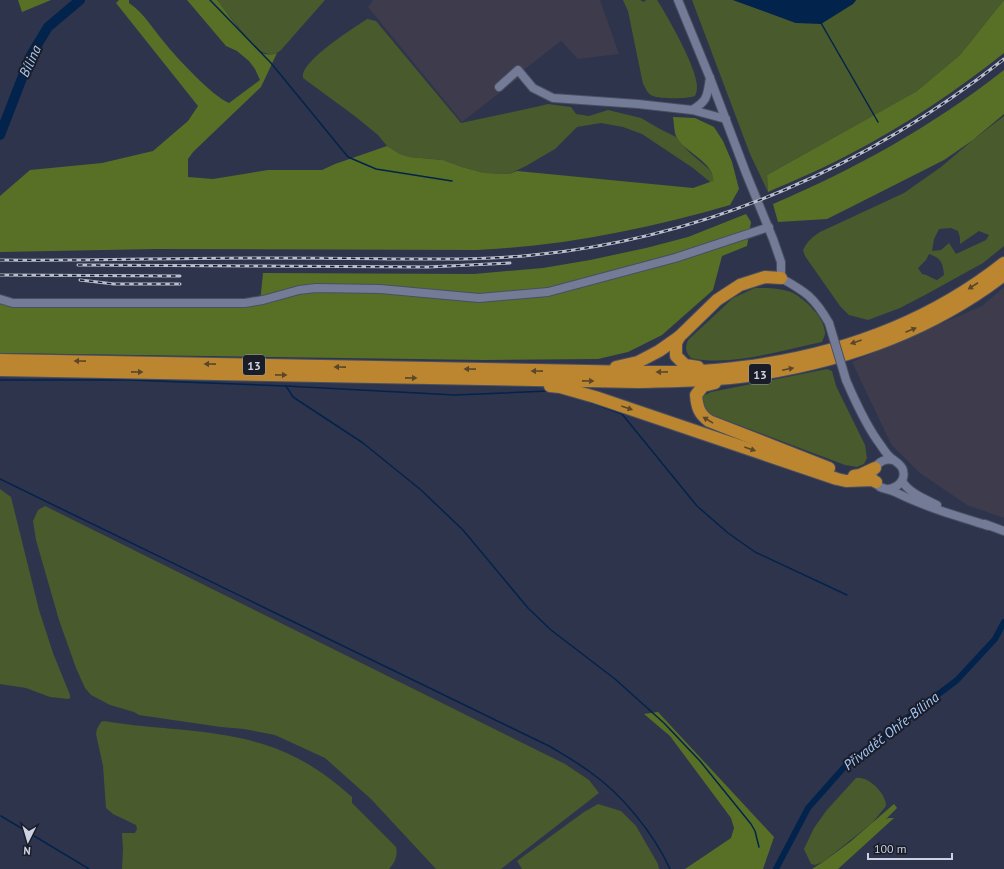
<svg xmlns="http://www.w3.org/2000/svg" width="1004" height="869" font-family="'PT Sans',sans-serif">
<style>
.industrial{fill:#3e3b4c}
.green{fill:#495a2c;fill-rule:evenodd}
.forest{fill:#587026}
.water{fill:#02234b}
.lines{fill:none;stroke-linecap:round;stroke-linejoin:round}
.stream{stroke:#02234b;stroke-width:1.5}
.canal{stroke:#02234b;stroke-width:6}
.river{stroke:#02234b;stroke-width:10}
.minor-casing{stroke:#494f62;stroke-width:10}
.highway-casing{stroke:#494f62;stroke-width:14}
.minor{stroke:#737b96;stroke-width:8}
.highway{stroke:#bb862f;stroke-width:12}
.rail-casing{stroke:#babfcf;stroke-width:3}
.rail{stroke:#1a1d28;stroke-width:1.5;stroke-dasharray:4.5;stroke-linecap:butt}
.minor-bridge-casing{stroke:#494f62;stroke-width:10;stroke-linecap:butt}
.minor-bridge{stroke:#737b96;stroke-width:8}
.oneway{fill:#5a472b}
.labels{text-anchor:middle;dominant-baseline:central;stroke-width:4;stroke-linejoin:round;paint-order:stroke}
.shield{fill:#1a1d28;stroke:#979caa;stroke-width:1}
.shield-label{font-size:12px;font-weight:bold;fill:#cdd2e1}
.water-label{font-size:14px;font-style:italic;fill:#a6cbfc;stroke:#1a1d28}
</style>
<rect width="100%" height="100%" fill="#2e344c"/>
<!-- industrial -->
<g class="industrial">
<path d="M373 0H600L619 54 578 59 561 41 525 69 520 77 462 122 368 7Z"/>
<path d="M1004 287V518L967 505 920 473 891 444 852 362 982 306Z"/>
</g>
<!-- green -->
<g class="green">
<path d="M217 0H325L281 50C272 58 263 53 254 47Z"/>
<path d="M623 0H640L644 2 646 0H657C668 17 697 68 697 87 697 91 696 93 695 96 687 99 660 99 653 96 647 94 646 88 643 84L628 11Z"/>
<path d="M692 0H733L796 23 853 4 856 0H1004L960 55 917 91 767 175 768 192 750 154Z"/>
<path d="M367 19 376 21 461 123 540 106 548 104 571 107 576 114 589 116 608 110 641 118 660 129 676 137 689 152 710 170 714 177 713 181 711 183 709 181 693 168 642 134 623 127 601 123 577 127 555 149 526 166 509 174 484 173 462 167 443 160 409 157 400 154 387 146 378 135 356 117 303 78C300 61 354 28 367 19Z"/>
<path d="M1004 116V246L983 263 925 295 900 308 868 320 849 315 840 306 805 256 803 250C807 242 812 237 820 232L904 193 941 167 973 140ZM951 228 958 231 960 238V244L979 231 989 235 986 240 956 254 949 243 941 250 932 251 934 239 939 229ZM929 254C941 258 943 263 944 275L937 280C931 278 928 275 922 274L918 268 926 260Z"/>
<path d="M755 288C768 288 781 288 793 293 805 299 825 318 825 333 825 336 823 339 822 342 783 350 729 367 691 358 685 351 685 348 688 340L733 298Z"/>
<path d="M827 369 832 371 836 386 865 445 867 458 864 464 857 467 845 465 707 413 703 405V396L711 392Z"/>
<path d="M0 489 11 497 39 610 53 653 70 695V698L69 699 50 697 26 688 0 684Z"/>
<path d="M45 506 565 764 589 780 599 793 501 869H436L371 799 325 758 275 735 244 729 221 727 139 715 134 712 110 705 91 695 85 688 76 668 59 620 36 540 33 521 38 510Z"/>
<path d="M104 721C168 732 239 727 297 758 317 768 335 782 352 797V803L396 847C398 856 395 862 389 869H122L123 850 122 834V833H135L137 829 136 825 113 814 106 808 103 766 96 734 97 729 101 722Z"/>
<path d="M856 778C869 776 886 794 886 806L872 823 823 862 815 865 811 864 804 849 814 828 826 811Z"/>
<path d="M598 804 621 811 636 826 658 864 659 869H522L517 861 584 812Z"/>
</g>
<!-- forest -->
<g class="forest">
<path d="M18 0H51L22 12Z"/>
<path d="M119 0H129V3C145 14 152 28 164 42 176 57 212 96 229 103L260 80 255 69 249 61 237 51 226 46 187 0H217C227 12 250 46 262 53 267 55 272 55 277 53L261 87 193 152 188 159V177L213 179 268 170H322L335 164 387 146 400 154 409 157 443 160 462 167 484 173 509 174 517 171 693 188 713 181C716 163 683 152 676 136 674 131 674 123 673 117L695 118 714 127 723 141 732 162 739 189 730 205C647 229 564 246 477 250L156 249 0 252V196L30 170 102 163 153 151 188 121 198 106 116 3Z"/>
<path d="M1004 0V53C955 92 904 126 848 155 822 169 795 180 768 192L767 175 917 91 960 55Z"/>
<path d="M1004 70V114L973 140 944 160 851 207 827 219 778 222 773 204C857 168 931 127 1004 70Z"/>
<path d="M746 214 751 222 747 246 722 256 713 290 662 335 628 352 598 359 485 360 0 353V304L15 306 260 303 263 273 474 274 543 268 590 260 646 248 688 237Z"/>
<path d="M658 712 774 837 763 869H685L731 838 734 828 731 818 670 736 644 714Z"/>
<path d="M894 804 897 808 885 820 888 818H894L838 869H812L823 862 850 842Z"/>
</g>
<!-- water -->
<path class="water" d="M733 0H856L853 4 821 24 796 23Z"/>
<g class="lines">
<!-- stream -->
<g class="stream">
<path d="M210 0 271 63 348 157 376 169 452 181"/>
<path d="M821 23 878 122"/>
<path d="M0 380H130L286 386 293 397 363 443 421 490 463 530 528 608 551 630 615 679 664 723 700 761 751 824 755 831 759 847"/>
<path d="M286 386 455 395 548 391"/>
<path d="M590 402 622 414 697 506 728 533 755 552 847 595"/>
<path d="M0 479 551 747C564 755 578 763 590 772 622 794 654 834 670 869"/>
<path d="M1 816 89 869"/>
</g>
<!-- canal -->
<path class="canal" d="M776 869 808 808 847 764 957 680 995 639 1004 622"/>
<!-- river -->
<path class="river" d="M0 135 31 55 48 27 80 0"/>
<!-- minor casing -->
<g class="minor-casing">
<g id="minor">
<path d="M678 0 710 78 746 173 773 239 781 262V278C806 292 814 297 829 323"/>
<path d="M710 78C707 96 708 101 692 110L726 119"/>
<path d="M499 87 518 70 533 88 553 98 638 104 692 110"/>
<path d="M0 299 13 303H245L263 300 299 290 316 288 380 289 479 298 548 292 675 258 769 227"/>
<path d="M846 380C855 401 864 421 877 440 881 445 884 451 888 455 893 461 901 463 903 470 906 481 897 488 888 489"/>
<path d="M893 460C877 456 865 477 880 487 885 489 890 490 895 492 925 507 957 516 989 526"/>
<path d="M902 481C909 493 925 499 937 505"/>
<path d="M985 524 1004 531"/>
</g>
</g>
<!-- highway casing -->
<g class="highway-casing">
<g id="highway">
<path d="M679 337 676 343V356L685 365 698 367"/>
<path d="M0 360 638 372C673 372 708 372 743 367 839 355 928 323 1004 263"/>
<path d="M616 367 638 362 659 351 679 337 717 300 740 285 765 277 781 278"/>
<path d="M0 370 638 382C675 381 711 381 747 376 839 363 930 332 1004 275"/>
<path d="M715 383 703 386 696 395C697 407 699 414 709 421L829 468"/>
<path d="M550 386 560 387 595 397 837 479 846 481 872 480 876 482"/>
<path d="M854 476 860 475 875 468"/>
</g>
</g>
<!-- minor -->
<use href="#minor" class="minor"/>
<!-- highway -->
<use href="#highway" class="highway"/>
<!-- rail casing -->
<g class="rail-casing">
<g id="rail">
<path d="M0 260C86 261 172 258 259 258 303 258 347 258 391 259 438 259 486 260 533 255 705 238 869 166 1004 59"/>
<path d="M78 265 428 267 510 263"/>
<path d="M0 275 180 276"/>
<path d="M80 280 114 284H180"/>
</g>
</g>
<!-- rail -->
<use href="#rail" class="rail"/>
<!-- minor-bridge casing -->
<g class="minor-bridge-casing">
<path id="minor-bridge" d="M829 323 846 380"/>
</g>
<!-- minor-bridge -->
<use href="#minor-bridge" class="minor-bridge"/>
</g>
<!-- one-way arrows -->
<defs><path id="oneway-solid" d="M-6-.8H1V-3.2L6.5 0L1 3.2V.8H-6Z"/></defs>
<g class="oneway">
<use href="#oneway-solid" transform="translate(973 286) rotate(147)"/>
<use href="#oneway-solid" transform="translate(911 330) rotate(-23)"/>
<use href="#oneway-solid" transform="translate(856 342) rotate(161)"/>
<use href="#oneway-solid" transform="translate(80 361) rotate(-179)"/>
<use href="#oneway-solid" transform="translate(210 364) rotate(-179)"/>
<use href="#oneway-solid" transform="translate(340 367) rotate(-179)"/>
<use href="#oneway-solid" transform="translate(470 369) rotate(-179)"/>
<use href="#oneway-solid" transform="translate(788 369) rotate(-12)"/>
<use href="#oneway-solid" transform="translate(537 371) rotate(-179)"/>
<use href="#oneway-solid" transform="translate(137 372) rotate(1)"/>
<use href="#oneway-solid" transform="translate(662 372) rotate(179)"/>
<use href="#oneway-solid" transform="translate(281 375) rotate(1)"/>
<use href="#oneway-solid" transform="translate(411 378) rotate(1)"/>
<use href="#oneway-solid" transform="translate(588 381) rotate(1)"/>
<use href="#oneway-solid" transform="translate(627 408) rotate(19)"/>
<use href="#oneway-solid" transform="translate(708 420) rotate(-149)"/>
<use href="#oneway-solid" transform="translate(750 449) rotate(19)"/>
</g>
<g class="labels">
<!-- shield labels -->
<g class="shield">
<rect x="243" y="355" width="22" height="20" rx="3"/>
<rect x="749" y="364" width="22" height="20" rx="3"/>
</g>
<g class="shield-label">
<text x="254" y="365">13</text>
<text x="760" y="374">13</text>
</g>
<!-- water labels -->
<g class="water-label">
<text transform="translate(30 61) rotate(-65)">Bílina</text>
<text transform="translate(891 731) rotate(-38)">Přivaděč Ohře-Bílina</text>
</g>
</g>
<!-- north arrow -->
<g transform="translate(28 841) rotate(185)" stroke="#1a1d28" stroke-width="3" paint-order="stroke">
<path d="M0-3L7 15L0 10L-7 15Z" fill="#cdd2e1"/>
<text y="-6" font-size="11" font-weight="bold" text-anchor="middle" fill="#cdd2e1">N</text>
</g>
<!-- scale -->
<path d="M868 853v6h84v-6" fill="none" stroke="#cdd2e1" stroke-width="2"/>
<text x="874" y="853" font-size="12" fill="#cdd2e1" stroke="#1a1d28" stroke-width="3" paint-order="stroke">100 m</text>
</svg>
